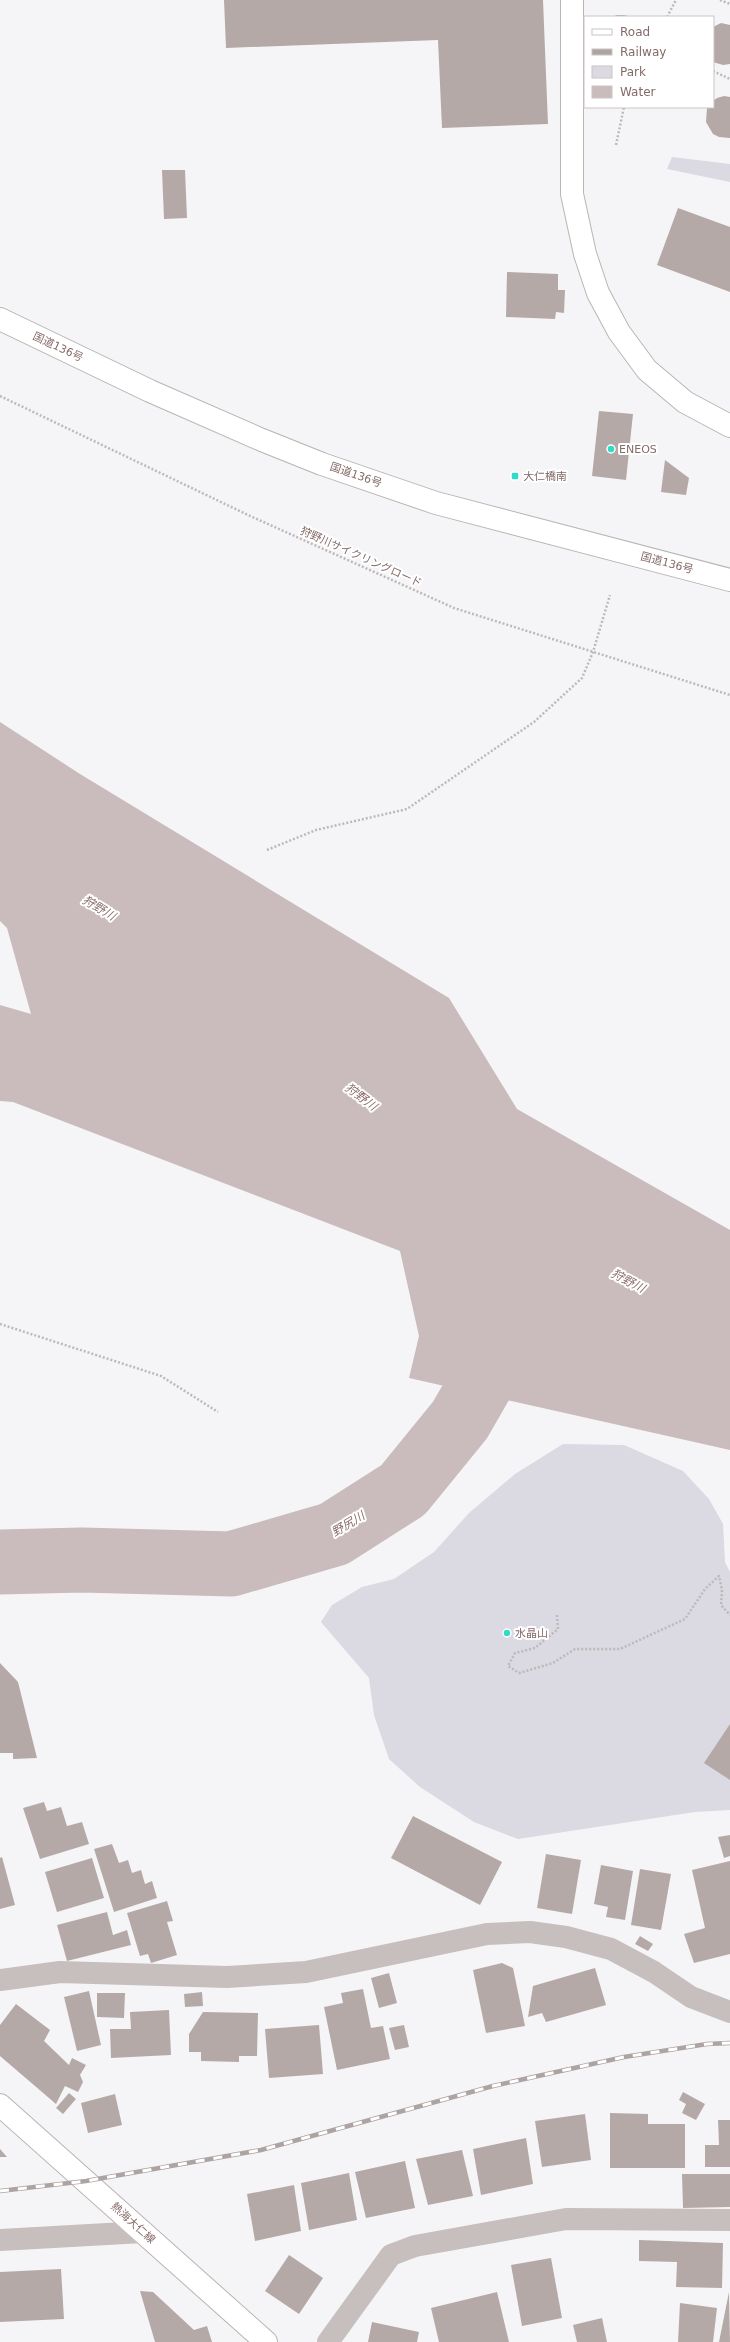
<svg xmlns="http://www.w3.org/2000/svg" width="730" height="2342" font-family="'DejaVu Sans','Noto Sans JP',sans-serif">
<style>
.green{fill:#dbd9e1}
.water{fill:#cabbbd}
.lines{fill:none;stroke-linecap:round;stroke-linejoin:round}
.river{stroke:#cabbbd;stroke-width:65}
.building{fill:#b5a9a8}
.secondary-casing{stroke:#bdb4b3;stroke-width:24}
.primary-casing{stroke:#bbb3b2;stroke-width:24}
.highway-casing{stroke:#b9b3b2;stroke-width:24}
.path{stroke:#beb9b9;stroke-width:2.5;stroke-dasharray:2 2;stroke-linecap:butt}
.street{stroke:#c6bfbe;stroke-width:22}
.secondary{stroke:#fff;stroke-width:22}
.primary{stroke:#fff;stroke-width:22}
.highway{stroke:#fff;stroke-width:22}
.rail-casing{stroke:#ada3a2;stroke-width:4.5}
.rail{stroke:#fff;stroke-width:3;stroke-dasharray:9;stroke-linecap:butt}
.poi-dot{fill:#32dac8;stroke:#fff;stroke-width:1.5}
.labels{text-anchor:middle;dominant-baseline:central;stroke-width:4;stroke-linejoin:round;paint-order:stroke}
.street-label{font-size:11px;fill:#846b68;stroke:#fff}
.poi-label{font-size:11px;fill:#846b68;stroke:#fff;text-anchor:start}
.water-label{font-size:12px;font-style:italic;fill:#8e6e70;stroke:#fff}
</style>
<rect width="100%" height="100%" fill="#f5f5f7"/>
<!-- green -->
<g class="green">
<path d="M672 157 730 164V182L667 169Z"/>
<path d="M563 1444 624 1445 683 1471 709 1499 723 1524 725 1562 730 1572V1810L695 1812 518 1839 474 1822 420 1787 389 1759 374 1715 369 1678 321 1622 332 1605 362 1587 394 1579 434 1552 469 1513 515 1474Z"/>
</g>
<!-- water -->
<path class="water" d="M0 722 80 774 449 998 517 1109 730 1230V1450L409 1378 419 1336 400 1251 13 1102 0 1101V1005L31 1014 7 928 0 921Z"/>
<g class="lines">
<!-- river -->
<path class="river" d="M0 1562 82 1560 231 1564 334 1534 403 1490 460 1420 520 1316"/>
</g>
<!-- building -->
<g class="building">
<path d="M224 0H543L548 124 442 128 438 40 226 48Z"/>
<path d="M617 15H624L631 17H612Z"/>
<path d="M721 23 730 25V64L723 65 713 62V27Z"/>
<path d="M724 96 730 97V138L719 137 713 134 706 122 707 108 713 107V101L717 98Z"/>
<path d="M162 170H185L187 218 164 219Z"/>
<path d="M678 208 730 227V292L657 265Z"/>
<path d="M507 272 558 274V290H565L564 313 556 312 555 319 506 317Z"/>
<path d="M599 411 633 414 626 480 592 476Z"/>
<path d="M665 460 689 478 686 495 661 492Z"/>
<path d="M0 1663 18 1682 37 1758 13 1759V1753H0Z"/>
<path d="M730 1724V1780L704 1763Z"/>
<path d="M44 1802 47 1811 61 1807 67 1826 82 1822 89 1844 40 1859 23 1808Z"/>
<path d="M413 1816 502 1862 480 1905 391 1858Z"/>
<path d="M730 1835V1856L724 1858 718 1837Z"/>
<path d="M112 1844 119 1863 128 1860 132 1873 141 1870 145 1884 152 1881 157 1898 114 1912 94 1849Z"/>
<path d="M546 1854 581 1860 572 1914 537 1908Z"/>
<path d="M2 1857 15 1905 0 1909V1858Z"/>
<path d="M92 1858 104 1898 57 1912 45 1872Z"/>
<path d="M730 1861V1954L694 1963 684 1934 705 1928 692 1870Z"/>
<path d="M601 1865 633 1871 625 1920 606 1917 608 1907 594 1904Z"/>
<path d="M640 1869 671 1874 661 1930 631 1925Z"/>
<path d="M167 1901 173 1921 167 1922 177 1955 151 1963 148 1954 140 1956 127 1913Z"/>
<path d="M107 1912 113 1935 127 1930 131 1945 67 1961 57 1925Z"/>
<path d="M640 1936 653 1944 648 1951 635 1944Z"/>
<path d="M502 1963 513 1968 525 2026 486 2033 473 1970Z"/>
<path d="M595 1968 606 2005 546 2022 542 2013 528 2017 533 1986Z"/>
<path d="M389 1973 397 2003 379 2008 371 1978Z"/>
<path d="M363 1989 371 2028 383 2026 390 2059 337 2070 324 2007 343 2003 341 1993Z"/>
<path d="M89 1991 101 2045 77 2051 64 1997Z"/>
<path d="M202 1992 203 2006 185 2007 184 1994Z"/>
<path d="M97 1993H125L124 2018 97 2017Z"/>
<path d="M16 2004 50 2030 44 2041 69 2065 72 2058 86 2065 80 2075 83 2082 78 2092 65 2086 56 2104 0 2056V2025Z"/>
<path d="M169 2010 171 2055 111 2058 110 2029H131L130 2012Z"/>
<path d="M203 2012 258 2013 257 2056H239V2062L201 2061V2052H189V2034Z"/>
<path d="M319 2025 323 2074 269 2078 265 2029Z"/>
<path d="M404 2025 409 2047 395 2050 389 2028Z"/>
<path d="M683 2092 705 2104 696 2120 682 2113 686 2104 679 2100Z"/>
<path d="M69 2093 76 2099 63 2114 56 2108Z"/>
<path d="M115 2094 122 2125 88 2133 81 2103Z"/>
<path d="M610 2113 648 2114V2124H685V2168H610Z"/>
<path d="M585 2114 591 2160 542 2167 535 2121Z"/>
<path d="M718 2120H730V2167H705V2145H719Z"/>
<path d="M526 2138 533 2184 481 2195 473 2149Z"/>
<path d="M0 2149 7 2157H0Z"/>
<path d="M462 2150 473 2196 428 2205 416 2159Z"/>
<path d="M405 2161 415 2208 366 2218 355 2172Z"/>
<path d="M349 2173 357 2220 309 2230 301 2183Z"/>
<path d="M682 2174H730V2207L683 2208Z"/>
<path d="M294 2185 301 2231 255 2241 247 2194Z"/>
<path d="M639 2240 723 2243 722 2288 676 2287 677 2262 639 2261Z"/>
<path d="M289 2255 323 2278 299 2314 265 2291Z"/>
<path d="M551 2258 562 2318 522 2326 511 2265Z"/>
<path d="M61 2269 64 2319 0 2322V2272Z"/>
<path d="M140 2291 153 2292 194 2330 207 2326 212 2342H155Z"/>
<path d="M497 2292 509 2342H439L431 2308Z"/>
<path d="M729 2292 730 2342H719Z"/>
<path d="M680 2303 717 2308 713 2342H678Z"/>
<path d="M602 2318 607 2342H577L573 2325Z"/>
<path d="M372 2322 419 2332 417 2342H368Z"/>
</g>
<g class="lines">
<!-- secondary casing -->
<g class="secondary-casing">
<path id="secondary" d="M572 0V194L585 254 598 293 619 332 647 370 685 402 730 426"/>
</g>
<!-- primary casing -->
<g class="primary-casing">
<path id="primary" d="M0 2105 266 2342"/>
</g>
<!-- highway casing -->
<g class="highway-casing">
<path id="highway" d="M0 319 150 391 262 440 322 464 436 503 730 580"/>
</g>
<!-- path -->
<g class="path">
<path d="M720 0 730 4"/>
<path d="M667 17 676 0"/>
<path d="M713 71 730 79"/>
<path d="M616 145 624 107"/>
<path d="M0 396 248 515 454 608 730 695"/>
<path d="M267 850 316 830 407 809 534 722 582 678 593 652 610 595"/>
<path d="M0 1324 161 1376 218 1412"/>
<path d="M557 1615 558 1629 535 1648 515 1653 508 1666 519 1673 553 1663 575 1649H620L685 1619 705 1589 719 1576 722 1590 721 1605 730 1615"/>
</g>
<!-- street -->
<g class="street">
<path d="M0 1980 60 1972 227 1977 306 1972 487 1934 530 1932 566 1937 611 1949 654 1972 691 1997 730 2012"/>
<path d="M0 2240 143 2232"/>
<path d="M328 2342 391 2255 415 2246 566 2219 730 2220"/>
</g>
<!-- secondary -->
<use href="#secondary" class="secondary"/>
<!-- primary -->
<use href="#primary" class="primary"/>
<!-- highway -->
<use href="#highway" class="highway"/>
<!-- rail casing -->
<g class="rail-casing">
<path id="rail" d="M0 2191 86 2181 261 2150 493 2086 624 2057 707 2044 730 2043"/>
</g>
<!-- rail -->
<use href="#rail" class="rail"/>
</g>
<!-- markers -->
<g class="poi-dot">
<circle cx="611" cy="449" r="4"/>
<rect x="511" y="472" width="8" height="8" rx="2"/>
<circle cx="507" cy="1633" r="4"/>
</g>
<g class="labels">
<!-- street labels -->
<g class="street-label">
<text transform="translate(58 347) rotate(25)">国道136号</text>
<text transform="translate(356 475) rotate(19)">国道136号</text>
<text transform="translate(361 557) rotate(24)">狩野川サイクリングロード</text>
<text transform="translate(667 563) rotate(15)">国道136号</text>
<text transform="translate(133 2223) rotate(42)">熱海大仁線</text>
</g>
<!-- poi labels -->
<g class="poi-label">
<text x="619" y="449">ENEOS</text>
<text x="523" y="476">大仁橋南</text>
<text x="515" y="1633">水晶山</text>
</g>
<!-- water labels -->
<g class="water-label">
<text transform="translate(99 908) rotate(31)">狩野川</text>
<text transform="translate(361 1097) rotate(37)">狩野川</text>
<text transform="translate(628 1281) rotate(28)">狩野川</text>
<text transform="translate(348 1524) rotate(-31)">野尻川</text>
</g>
</g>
<!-- legend -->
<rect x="584" y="16" width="130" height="92" fill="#ffffff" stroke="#cec4c3"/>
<rect x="592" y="29" width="20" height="6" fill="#ffffff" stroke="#cec4c3"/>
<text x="620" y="36" font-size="12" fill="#846b68">Road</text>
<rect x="592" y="49" width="20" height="6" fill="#ada3a2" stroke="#cec4c3"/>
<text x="620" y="56" font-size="12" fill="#846b68">Railway</text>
<rect x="592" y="66" width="20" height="12" fill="#dbd9e1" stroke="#cec4c3"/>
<text x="620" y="76" font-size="12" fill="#846b68">Park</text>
<rect x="592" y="86" width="20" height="12" fill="#cabbbd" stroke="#cec4c3"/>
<text x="620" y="96" font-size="12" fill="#846b68">Water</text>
</svg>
